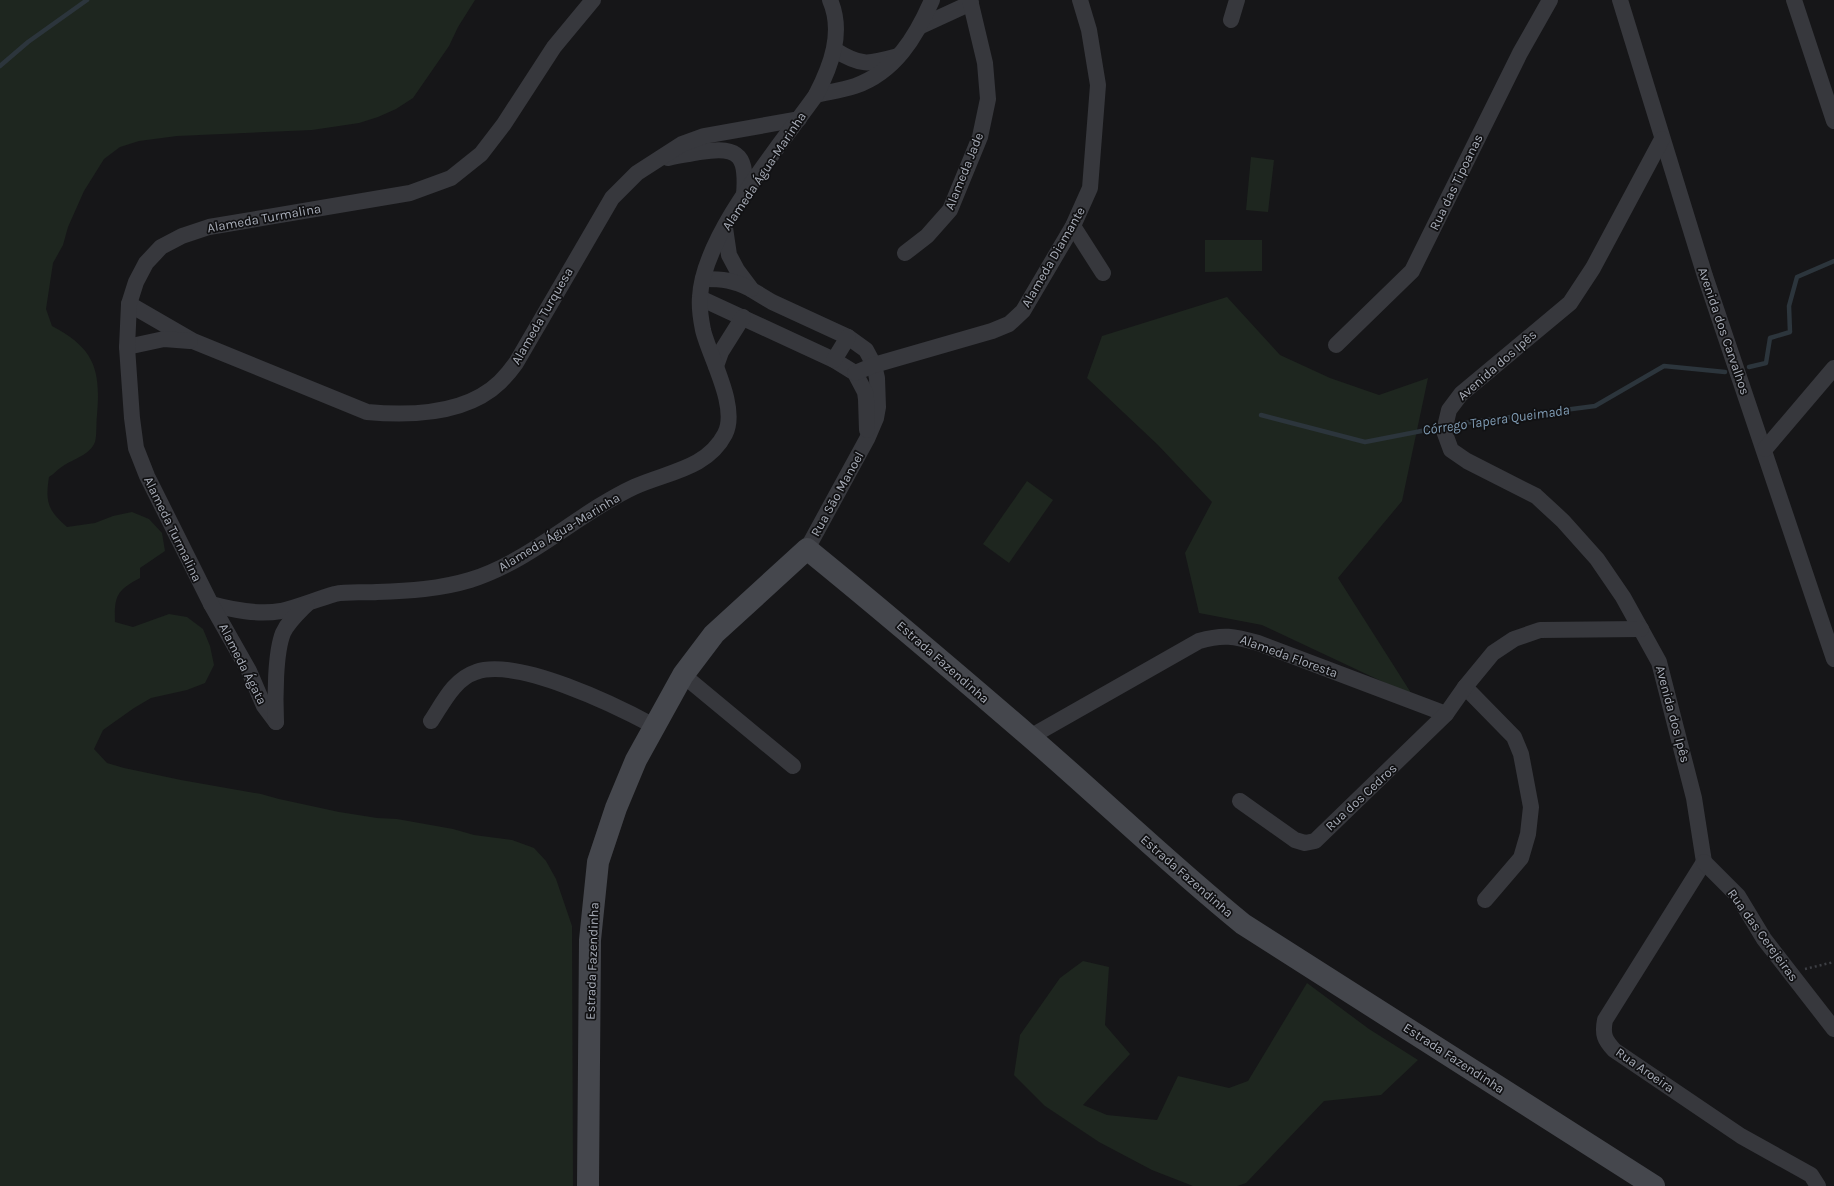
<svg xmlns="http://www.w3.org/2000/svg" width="1834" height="1186" font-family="Karla,sans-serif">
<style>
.green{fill:#1e261f}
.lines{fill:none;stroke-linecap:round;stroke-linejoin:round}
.stream{stroke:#2c353c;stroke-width:4.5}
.path{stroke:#3d3f44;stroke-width:2.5;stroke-dasharray:2 3;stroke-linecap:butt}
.street{stroke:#37383d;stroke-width:16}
.secondary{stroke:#45474d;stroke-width:22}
.labels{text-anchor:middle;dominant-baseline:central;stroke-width:3.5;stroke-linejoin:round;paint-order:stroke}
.street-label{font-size:13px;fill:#a8adb8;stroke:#111113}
.water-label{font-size:14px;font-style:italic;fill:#7f9bb3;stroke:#111113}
</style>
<rect width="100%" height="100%" fill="#161618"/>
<!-- green -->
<g class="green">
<path d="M0 0H475L458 27 449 46 413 98 396 109 378 117 359 123 312 130 177 136 139 141 120 147 104 159 84 191 68 227 63 245 53 263 46 309 52 326C94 348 101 369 97 415 96 423 97 435 95 442 90 455 73 459 63 466 58 469 54 474 49 477 45 503 48 510 67 527L95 523 113 516 132 512 149 519 162 533 165 551 140 568V578C117 590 114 596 115 622L133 627 169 614 187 617 203 629 210 646 214 665 205 683 187 690 151 698 134 708 103 730 94 749 107 763 124 768 181 780 261 794 279 799 339 812 377 818 397 819 453 829 474 835 512 840 534 848 546 861 556 879 572 926 573 1186H0Z"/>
<path d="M1251 157 1274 160 1268 212 1246 210Z"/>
<path d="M1205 240H1262V271L1205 272Z"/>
<path d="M1227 297 1280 355 1330 378 1379 395 1428 378 1402 501 1338 578 1413 696 1262 625 1199 613 1185 553 1212 502 1158 445 1087 378 1102 336Z"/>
<path d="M1027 481 1053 500 1009 563 983 544Z"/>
<path d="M1083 961 1109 967 1105 1025 1130 1054 1083 1105 1107 1115 1157 1120 1178 1076 1229 1088 1248 1081 1307 983 1369 1029 1418 1060 1381 1095 1324 1101 1246 1183 1237 1186H1193L1152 1170 1099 1142 1045 1106 1014 1075 1020 1035 1060 978Z"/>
</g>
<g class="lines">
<!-- stream -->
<g class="stream">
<path d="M0 66 28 42 87 0"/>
<path d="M1749 367 1766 363 1770 338 1790 332 1789 306 1797 277 1834 261"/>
<path d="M1261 415 1365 442 1442 427"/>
<path d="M1449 425 1595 406 1664 366 1725 372"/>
</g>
<!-- path -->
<path class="path" d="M1805 969 1834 962"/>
<!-- street -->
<g class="street">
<path d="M1620 0 1705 276 1834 659"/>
<path d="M1794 0 1834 121"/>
<path d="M1231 20 1237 0"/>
<path d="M921 26 971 3"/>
<path d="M835 50C862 67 869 64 898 56"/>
<path d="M816 95C829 92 843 90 855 86 895 72 916 37 932 0"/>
<path d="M1662 139 1593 268 1570 303 1461 394 1449 410 1444 431 1451 450 1467 461 1536 496 1563 521 1597 559 1623 597 1659 662 1694 798 1704 862"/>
<path d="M668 158C679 155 690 154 701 152 741 145 747 158 744 195"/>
<path d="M1073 226 1103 273"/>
<path d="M725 228 729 255 737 270 752 290 772 302 848 337 866 350 874 365 877 378 878 407 876 418 867 439 807 549"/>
<path d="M905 253 927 236 950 210 980 137 988 99 985 63 970 0"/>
<path d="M703 279C723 279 733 280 751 289"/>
<path d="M700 298 834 360 855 373 865 392 866 399 867 430"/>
<path d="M129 304 193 341 367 412C410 416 467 414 500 382 506 376 511 370 516 363L612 198 637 173 682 144 704 136 799 119"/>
<path d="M1336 345 1412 271 1520 53 1550 0"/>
<path d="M127 347 164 339 190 341"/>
<path d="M834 360 848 337"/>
<path d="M716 366 721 352 743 317"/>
<path d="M855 373 874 365 992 331 1009 324 1023 311 1073 226 1090 188 1098 85 1089 30 1080 0"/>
<path d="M1765 449 1834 368"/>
<path d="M211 604C233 610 257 615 281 611 299 607 317 599 335 594 348 591 364 593 377 592 409 591 440 589 470 580 531 561 578 513 634 487 667 472 707 469 725 434 739 407 709 356 703 330 701 320 699 307 700 297 703 235 780 146 816 95 831 66 844 32 830 0"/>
<path d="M683 675 793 766"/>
<path d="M1465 687 1514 737 1521 754 1531 807 1528 834 1521 858 1485 900"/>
<path d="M431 721C443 703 454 679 476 672 517 657 617 706 654 726"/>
<path d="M276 722 264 706 249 671 211 604 147 476 136 448 132 418 127 347 129 304 136 282 146 263 161 247 182 236 209 227 410 193 451 178 481 154 504 124 554 47 593 0"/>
<path d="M276 722C275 699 275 653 283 633 288 622 298 613 307 604"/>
<path d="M1030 737 1199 641C1223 634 1234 636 1258 643L1446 714"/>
<path d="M1240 801 1295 840 1305 843 1315 841 1446 714 1465 687 1493 653 1514 639 1540 630 1641 629"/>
<path d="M1704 862 1605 1020C1602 1035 1605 1040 1614 1050L1741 1136 1811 1175 1818 1186"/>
<path d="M1704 862 1738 896 1764 939 1834 1029"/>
</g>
<!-- secondary -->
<path class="secondary" d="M588 1186 590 940 598 862 616 808 636 760 683 675 714 634 807 549C882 610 956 673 1029 736 1101 798 1169 864 1243 924L1654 1186"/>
</g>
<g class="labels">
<!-- street labels -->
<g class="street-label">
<text transform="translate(764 171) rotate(-56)">Alameda Água-Marinha</text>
<text transform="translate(964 171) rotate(-68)">Alameda Jade</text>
<text transform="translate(1456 182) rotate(-64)">Rua das Tipoanas</text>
<text transform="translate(264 218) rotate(-10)">Alameda Turmalina</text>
<text transform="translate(1053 257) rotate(-60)">Alameda Diamante</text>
<text transform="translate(542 316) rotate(-60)">Alameda Turquesa</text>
<text transform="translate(1724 331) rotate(71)">Avenida dos Carvalhos</text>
<text transform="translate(1497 365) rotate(-41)">Avenida dos Ipês</text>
<text transform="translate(837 494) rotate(-61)">Rua São Manoel</text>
<text transform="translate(173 529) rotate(64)">Alameda Turmalina</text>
<text transform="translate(559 532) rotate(-31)">Alameda Água-Marinha</text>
<text transform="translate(1289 656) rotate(20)">Alameda Floresta</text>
<text transform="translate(943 662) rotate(41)">Estrada Fazendinha</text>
<text transform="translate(243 664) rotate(63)">Alameda Ágata</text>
<text transform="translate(1673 714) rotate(75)">Avenida dos Ipês</text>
<text transform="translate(1361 797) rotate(-43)">Rua dos Cedros</text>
<text transform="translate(1187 876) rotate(41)">Estrada Fazendinha</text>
<text transform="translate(1763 935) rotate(54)">Rua das Cerejeiras</text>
<text transform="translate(592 961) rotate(-88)">Estrada Fazendinha</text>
<text transform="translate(1454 1058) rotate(33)">Estrada Fazendinha</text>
<text transform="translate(1645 1070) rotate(35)">Rua Aroeira</text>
</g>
<!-- water labels -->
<g class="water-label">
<text transform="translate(1496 420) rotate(-8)">Córrego Tapera Queimada</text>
</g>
</g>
</svg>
